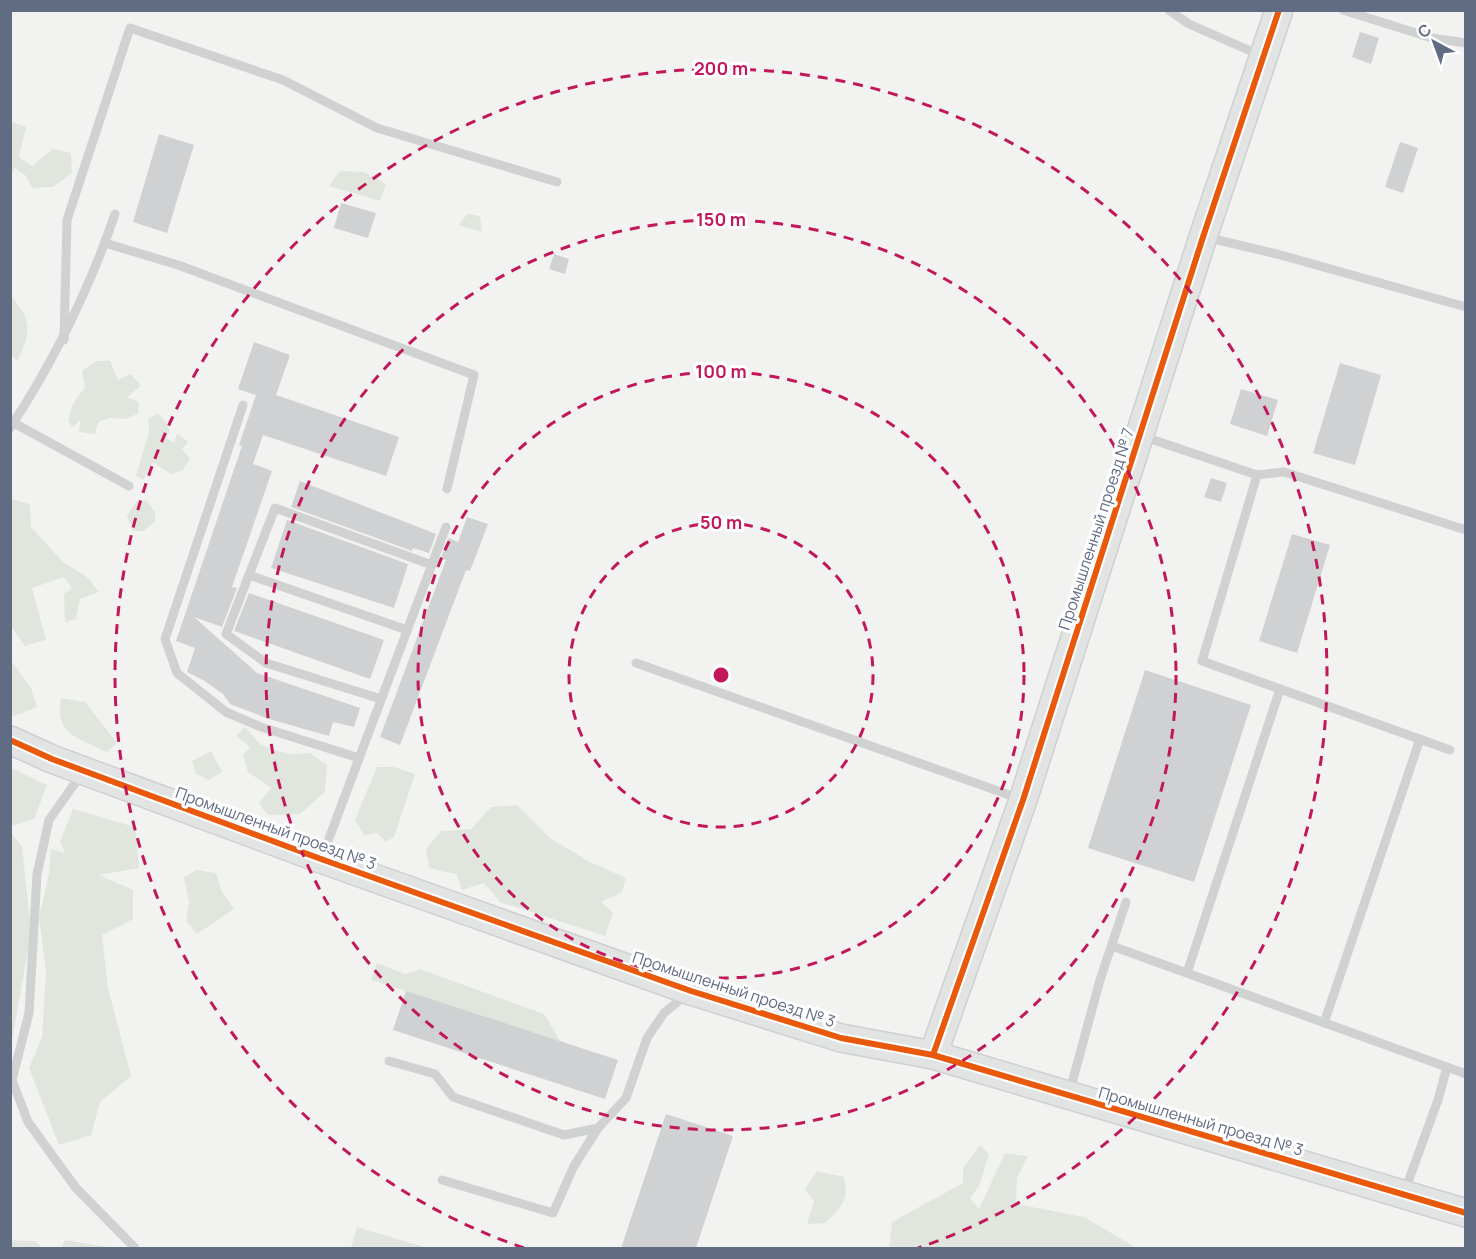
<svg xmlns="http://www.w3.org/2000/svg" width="1476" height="1259" font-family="Manrope,sans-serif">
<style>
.green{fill:#e0e6de}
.building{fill:#d0d1d2}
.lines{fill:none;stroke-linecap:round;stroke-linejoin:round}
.secondary-casing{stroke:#ced0d1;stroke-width:30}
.lane{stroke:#d0d1d1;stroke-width:9}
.secondary{stroke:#e2e3e3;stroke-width:27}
.cycleway-casing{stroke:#fff;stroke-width:10}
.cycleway{stroke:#e8590c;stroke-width:6}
.ring{fill:none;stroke:#c2185b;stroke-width:3;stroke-dasharray:10 8}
.labels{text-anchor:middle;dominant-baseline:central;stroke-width:6;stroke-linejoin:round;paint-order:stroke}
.street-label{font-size:16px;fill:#606c84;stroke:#fff}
.centre{fill:#c2185b;stroke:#fff;stroke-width:3}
.ring-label{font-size:18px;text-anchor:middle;font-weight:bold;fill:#c2185b;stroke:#fff;stroke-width:6;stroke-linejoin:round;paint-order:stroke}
</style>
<rect width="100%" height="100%" fill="#f2f3f0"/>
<!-- green -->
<g class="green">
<path d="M11 121 26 127 19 157 32 166 53 149 71 153 72 173 53 187 32 188 25 175 15 168 11 175Z"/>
<path d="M340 171 364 172 386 184 380 201 329 186Z"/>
<path d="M467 214 480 216 482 232 459 225Z"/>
<path d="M10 295C32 319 32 333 17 361L11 355Z"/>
<path d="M96 361H110L118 380 131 374 141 386 127 397 139 402 138 414 124 419 110 418 98 422 95 434 79 432 80 420 72 428 68 420 73 404 85 387 82 371Z"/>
<path d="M158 413 166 422 170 431 166 438 174 443 177 433 188 442 182 449 190 459 183 470 171 474 153 462 143 480 136 476 149 432 148 419Z"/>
<path d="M11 499 30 504 31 527 63 562 87 577 99 592 80 599 76 619 65 622 64 594 72 588 64 577 32 588 46 640 25 646 11 627Z"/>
<path d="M146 500 155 512V521L144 531H133L127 516 136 502Z"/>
<path d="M10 659 31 688 37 707 14 716 11 714Z"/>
<path d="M61 698 85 702 117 743 107 752C79 738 54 736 61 698Z"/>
<path d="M245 727 260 744 274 750 292 754 310 753 327 765 325 792 300 814 268 815 259 803 271 788 248 772 243 755 250 747 236 736Z"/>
<path d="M211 751 222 772 209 780 196 774 192 761Z"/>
<path d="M377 767H394L415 774 394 837 386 842 377 833 364 835 355 820Z"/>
<path d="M11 768 47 785 34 819 11 826Z"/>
<path d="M517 805 550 838 588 861 626 878 622 892 601 902 613 913 605 936 500 902 484 883 462 890 456 874 429 868 426 849 441 831 471 829 491 807Z"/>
<path d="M73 809 135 827 139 868 99 875 133 890V919L102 935 108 988 131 1076 100 1102 91 1135 59 1145 29 1068 42 1037 46 971 39 917 49 874 51 849 65 853 60 842Z"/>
<path d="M11 833 22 846 31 932 11 1047Z"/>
<path d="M196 870 216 873 221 890 234 909 197 934 186 921 189 902 184 878Z"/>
<path d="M377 963 405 974 420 969 544 1014 561 1042 371 980Z"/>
<path d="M980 1145 989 1154 979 1186 970 1198 979 1209 1005 1153 1028 1156 1017 1178 1016 1204 1084 1217 1137 1248H889L892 1222 963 1183V1168Z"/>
<path d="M817 1171 844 1177C849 1202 842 1206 825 1223L807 1224 814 1201 805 1189Z"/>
<path d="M357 1227 427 1248H351Z"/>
<path d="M11 1240 35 1241 42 1248H11Z"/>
<path d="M65 1240 114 1248H61Z"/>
</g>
<!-- building -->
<g class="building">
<path d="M1360 32 1379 38 1371 64 1352 57Z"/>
<path d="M159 134 194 145 167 233 133 222Z"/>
<path d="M1400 142 1418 148 1403 193 1385 187Z"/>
<path d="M341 203 376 213 368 238 334 228Z"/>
<path d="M554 254 569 259 565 274 549 269Z"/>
<path d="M254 342 290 355 276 395 399 437 386 476 263 435 253 464 272 471 232 587 237 588 222 627 194 617 257 673 360 708 354 727 333 722 329 736 269 719 230 704 223 694 203 680 187 672 195 648 176 641 242 446 239 445 256 395 238 389Z"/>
<path d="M1340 363 1381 375 1355 465 1313 453Z"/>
<path d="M1241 389 1278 400 1267 436 1230 424Z"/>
<path d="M1211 478 1227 483 1221 502 1204 497Z"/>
<path d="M300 481 436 534 429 553 413 548 412 551 291 507Z"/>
<path d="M467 517 488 524 470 571 466 570 400 745 380 737 446 560 441 558 449 538 458 542Z"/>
<path d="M287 520 408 564 394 608 271 568Z"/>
<path d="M1292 534 1330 545 1297 653 1259 641Z"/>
<path d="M249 593 384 640 370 679 234 631Z"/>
<path d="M1145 670 1251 705 1194 882 1088 848Z"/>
<path d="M406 991 618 1060 605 1099 393 1030Z"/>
<path d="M666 1114 733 1136 696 1248H621Z"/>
</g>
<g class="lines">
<!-- secondary casing -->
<g class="secondary-casing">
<g id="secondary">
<path d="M10 740 52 759 321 859 691 991 841 1038 933 1055 1466 1213"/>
<path d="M933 1055 1023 800 1203 237 1279 10"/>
</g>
</g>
<!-- lane -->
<g class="lane">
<path d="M1169 10 1189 24 1262 56"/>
<path d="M1343 10 1432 38 1466 43"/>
<path d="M1205 237 1277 254 1466 307"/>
<path d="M105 243 178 265 474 375 447 489"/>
<path d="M64 340 67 220 130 28 283 80 377 128 557 182"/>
<path d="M243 405 165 639 177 673 226 712 261 727 359 758"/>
<path d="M14 423 129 486"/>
<path d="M10 428C54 361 89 290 115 214"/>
<path d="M1142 436 1257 475 1284 472 1466 530"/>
<path d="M1257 475 1202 661 1450 750"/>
<path d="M249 575 407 630"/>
<path d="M636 663 1021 799"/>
<path d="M381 699 266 663 226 634 275 508 432 565"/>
<path d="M82 773 49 820 37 874 29 1013 12 1080 28 1122 76 1188 135 1248"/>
<path d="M322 857 446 527"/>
<path d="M1112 946 1466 1074"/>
<path d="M1187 973 1280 689"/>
<path d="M1324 1023 1420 739"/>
<path d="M389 1061 435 1074 453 1097 564 1135 598 1128 626 1098 647 1038 664 1013 687 994"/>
<path d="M1069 1094 1100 980 1126 902"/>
<path d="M442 1180 553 1213 574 1166 598 1128"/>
<path d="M1404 1193 1438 1100 1447 1067"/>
</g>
<!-- secondary -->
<use href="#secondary" class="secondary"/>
<!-- cycleway casing -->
<g class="cycleway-casing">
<g id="cycleway">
<path d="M10 740 52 759 321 859 691 991 841 1038 933 1055 1466 1213"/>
<path d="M933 1055 1023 800 1203 237 1279 10"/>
</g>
</g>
<!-- cycleway -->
<use href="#cycleway" class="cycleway"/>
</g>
<!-- distance rings -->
<g class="ring">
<circle cx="721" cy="675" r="152"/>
<circle cx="721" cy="675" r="303"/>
<circle cx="721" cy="675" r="455"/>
<path d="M524 1248A606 606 0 1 1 918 1248"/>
</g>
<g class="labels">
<!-- street labels -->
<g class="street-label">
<text transform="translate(1096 529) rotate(-72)">Промышленный проезд № 7</text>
<text transform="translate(276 828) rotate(20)">Промышленный проезд № 3</text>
<text transform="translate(734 989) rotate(18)">Промышленный проезд № 3</text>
<text transform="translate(1201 1121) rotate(16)">Промышленный проезд № 3</text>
</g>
</g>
<circle cx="721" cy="675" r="9" class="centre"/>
<g class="ring-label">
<text x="721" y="75">200 m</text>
<text x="721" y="226">150 m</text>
<text x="721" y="378">100 m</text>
<text x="721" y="529">50 m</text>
</g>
<!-- border -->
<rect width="1476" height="1259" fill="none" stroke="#606c84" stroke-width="24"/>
<!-- north arrow -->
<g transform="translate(1434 42) rotate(319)" stroke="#ffffff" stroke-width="4.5" paint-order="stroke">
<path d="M0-4.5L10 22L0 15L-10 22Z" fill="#606c84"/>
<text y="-9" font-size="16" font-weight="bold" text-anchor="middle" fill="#606c84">С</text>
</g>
</svg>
